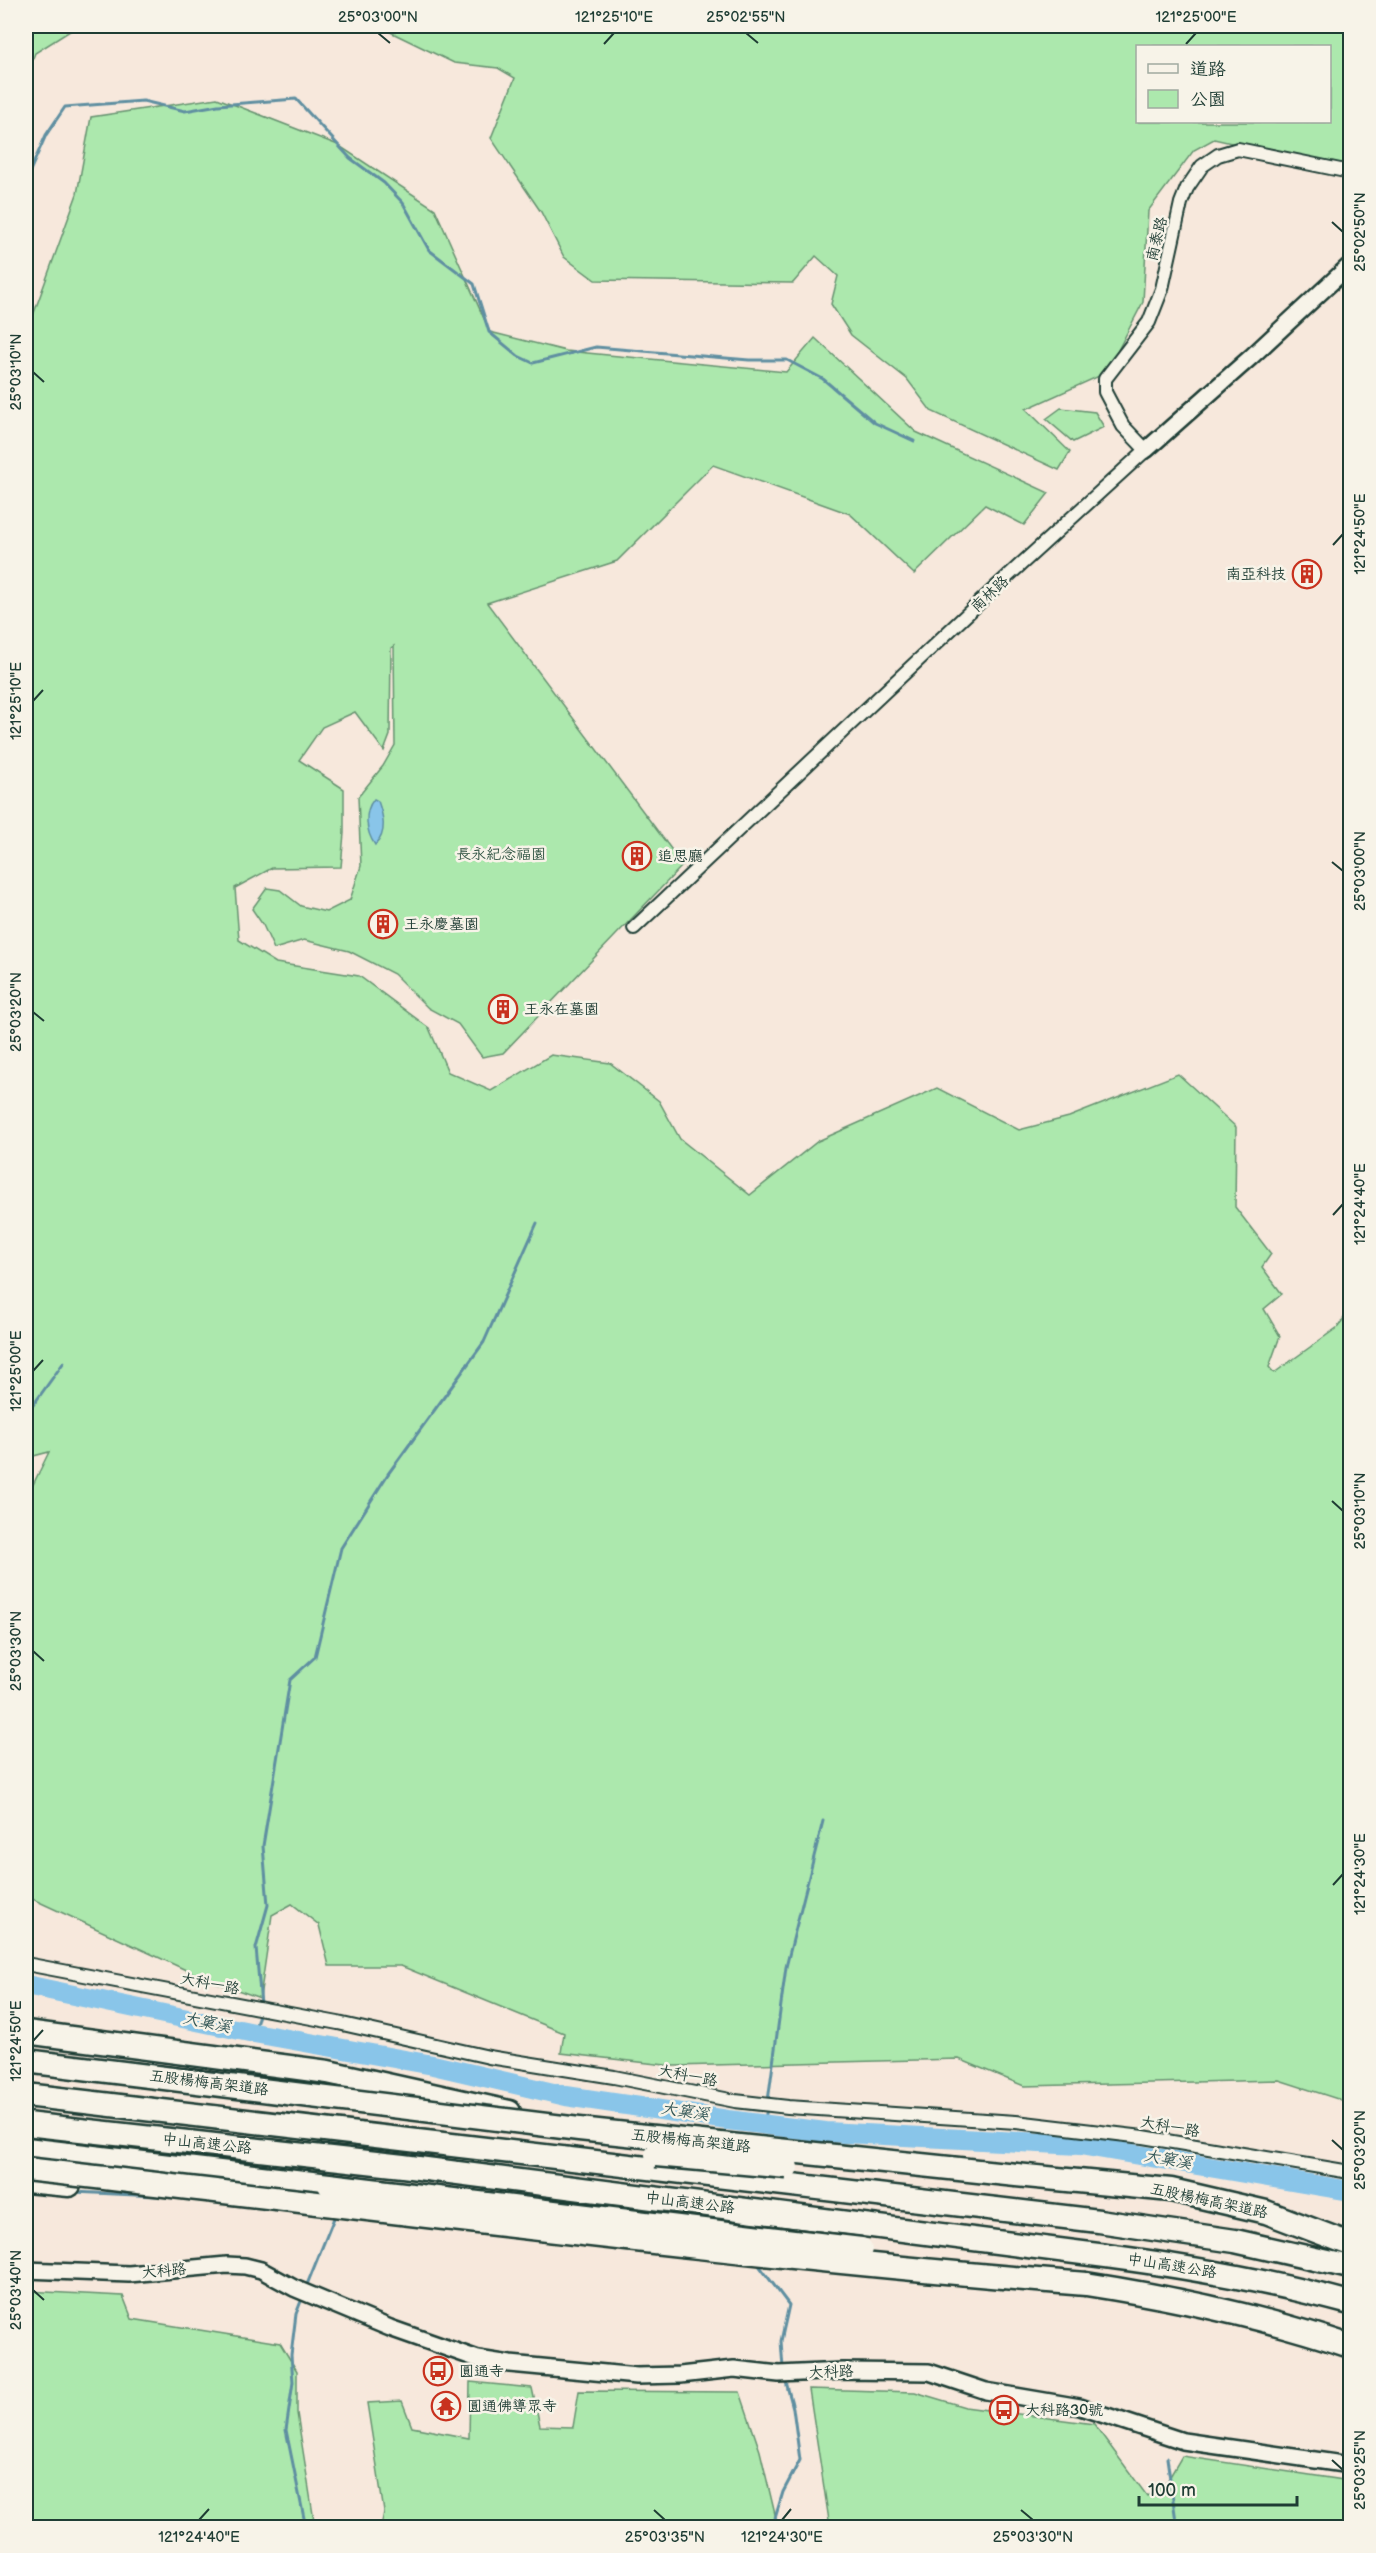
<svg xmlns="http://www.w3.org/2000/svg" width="1376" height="2553" font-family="'Balsamiq Sans','LXGW WenKai TC',sans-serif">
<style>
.green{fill:#ace8ad;stroke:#669270;stroke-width:1.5;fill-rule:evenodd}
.water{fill:#89c5e9;stroke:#5f8fa1;stroke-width:1.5}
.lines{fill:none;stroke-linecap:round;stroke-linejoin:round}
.stream{stroke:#5f8fa1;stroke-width:3}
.river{stroke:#89c5e9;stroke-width:20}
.minor-casing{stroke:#1f3d34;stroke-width:16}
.tertiary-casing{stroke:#1f3d34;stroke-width:20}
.motorway-casing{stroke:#1f3d34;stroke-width:27}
.minor{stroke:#f7f3e8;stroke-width:12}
.tertiary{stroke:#f7f3e8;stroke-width:15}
.motorway{stroke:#f7f3e8;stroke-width:22}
.motorway-bridge-casing{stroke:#1f3d34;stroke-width:27;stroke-linecap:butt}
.motorway-bridge{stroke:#f7f3e8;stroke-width:22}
.ticks{fill:none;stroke:#1f3d34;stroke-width:2}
.labels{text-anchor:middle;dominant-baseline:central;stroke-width:5;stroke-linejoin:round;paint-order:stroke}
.street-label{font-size:15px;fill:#1f3d34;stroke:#f7f3e8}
.poi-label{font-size:15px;fill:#1f3d34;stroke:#f7f3e8;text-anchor:start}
.park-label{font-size:15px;fill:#345746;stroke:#f7f3e8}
.water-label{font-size:16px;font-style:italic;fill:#345858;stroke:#f7f3e8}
.neatline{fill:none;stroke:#1f3d34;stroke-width:2}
.ticks-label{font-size:15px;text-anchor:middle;fill:#1f3d34}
</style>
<rect width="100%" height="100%" fill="#f7e8dc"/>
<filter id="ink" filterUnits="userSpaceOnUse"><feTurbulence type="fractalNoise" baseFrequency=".0167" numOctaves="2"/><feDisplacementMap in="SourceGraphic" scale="12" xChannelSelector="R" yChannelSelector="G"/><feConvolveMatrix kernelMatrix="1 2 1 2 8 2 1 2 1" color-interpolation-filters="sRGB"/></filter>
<g filter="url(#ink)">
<!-- green -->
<g class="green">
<path d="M26 26H78L35 53 26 76Z"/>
<path d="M378 26H1350V170L1214 139 1194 150 1148 211 1143 302 1106 373 1026 409 1070 452 1059 470 931 411 907 379 851 335 831 304 838 276 816 256 793 283 595 280 564 257 541 212 491 138 515 78 498 68 454 63ZM1138 46H1330V122H1138Z"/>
<path d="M217 98 338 145 435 209 490 332 566 351 786 372 815 338 916 432 1049 493 1024 525 985 505 914 574 850 514 713 465 617 561 487 603 683 865 503 1053 482 1057 458 1024 428 1008 394 974 349 951 304 940 274 949 263 925 252 909 267 888 280 890 301 906 326 912 350 900 361 866 358 797 383 766 395 745 394 646 391 648 390 735 384 751 355 712 322 727 299 760 344 789V833L341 867 272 868 235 888 239 940 276 963 359 976 429 1028 448 1072 491 1091 551 1055 610 1063 659 1101 680 1139 750 1195 818 1141 937 1088 1019 1130 1069 1117 1178 1074 1236 1127 1235 1207 1271 1254 1262 1267 1282 1294 1264 1309 1280 1336 1269 1367 1274 1373 1338 1327 1350 1309V2103L1279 2080 1024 2086 959 2059 674 2066 561 2053 564 2033 401 1966H329L319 1925 292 1904 272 1915 260 1998 201 1977 26 1896V1499L49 1452 26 1458V335L77 194 91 117Z"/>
<path d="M1061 408 1095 412 1104 427 1073 442 1046 419Z"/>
<path d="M26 2291 123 2296 132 2319 280 2343 297 2371V2413L315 2527H26Z"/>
<path d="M470 2382 532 2388 540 2426 573 2427 579 2391 740 2392 760 2451 778 2527H381L384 2512 367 2403 402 2401 412 2427 469 2438Z"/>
<path d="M809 2389 915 2392 965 2407 1094 2424 1147 2496 1168 2480 1182 2456 1350 2481V2527H830Z"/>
</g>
<!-- water -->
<path class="water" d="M374 799 378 801C383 815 388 833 375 845 366 832 363 812 374 799Z"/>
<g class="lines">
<!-- stream -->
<g class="stream">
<path d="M26 180 46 135 65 107 143 101 185 111 218 105 296 99 350 158 384 183 403 203 429 250 474 284 489 332 518 356 533 363 596 347 749 360H787L823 379 875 423 914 441"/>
<path d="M26 1415 64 1362"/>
<path d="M261 2004 256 1948 268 1905 263 1846 290 1680 315 1657 341 1548 388 1474 484 1342 537 1223"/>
<path d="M254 2033 260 2010"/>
<path d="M768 2101 786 1967 823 1821"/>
<path d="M764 2125 767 2108"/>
<path d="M74 2192 176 2197"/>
<path d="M758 2264 789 2305 781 2341 783 2368"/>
<path d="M306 2287 336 2213"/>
<path d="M303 2296 296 2314 291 2355 293 2382 286 2430 306 2528"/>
<path d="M1167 2458 1177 2528"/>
<path d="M772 2528 783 2492 800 2460 793 2408 785 2378"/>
</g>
<!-- river -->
<path class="river" d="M26 1985 254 2033 433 2065 566 2096 728 2120 826 2132 1080 2145 1350 2191"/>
<!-- minor casing -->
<g class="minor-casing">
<g id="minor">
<path d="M634 928 997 586 1146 450 1123 426 1105 392V379L1149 322 1162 289 1181 203 1187 188 1202 166 1218 155 1238 149 1350 172"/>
<path d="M26 1964 338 2023 489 2057 614 2077 735 2101 788 2107 1016 2122 1143 2137 1350 2172"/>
</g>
</g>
<!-- tertiary casing -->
<g class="tertiary-casing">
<g id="tertiary">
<path d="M1146 450 1251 357 1350 265"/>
<path d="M26 2270 129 2274 227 2265 245 2266 261 2270 294 2288 390 2328 478 2359 510 2364 637 2376 680 2375 734 2369 779 2374 843 2371 929 2372 986 2391 1080 2407 1183 2441 1350 2465"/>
</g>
</g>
<!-- motorway casing -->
<g class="motorway-casing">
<g id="motorway">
<path d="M26 2032 328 2072 509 2112"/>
<path d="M26 2095 1099 2221 1235 2241 1350 2267"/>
<path d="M26 2124 403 2166 1106 2256C1189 2267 1270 2281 1350 2303"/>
<path d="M26 2149 329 2185"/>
<path d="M1016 2175 1171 2190 1266 2212 1350 2244"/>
<path d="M26 2181 69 2185"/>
<path d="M1086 2284C1176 2298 1264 2317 1350 2346"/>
</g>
</g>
<!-- minor -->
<use href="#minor" class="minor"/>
<!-- tertiary -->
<use href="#tertiary" class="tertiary"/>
<!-- motorway -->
<use href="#motorway" class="motorway"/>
<!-- motorway-bridge casing -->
<g class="motorway-bridge-casing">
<g id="motorway-bridge">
<path d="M26 2061 579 2129 1016 2175"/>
<path d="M656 2155 787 2167"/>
<path d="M26 2169C379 2209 731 2256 1086 2284"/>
<path d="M329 2185 861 2249"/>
</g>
</g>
<!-- motorway-bridge -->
<use href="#motorway-bridge" class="motorway-bridge"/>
</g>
</g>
<!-- ticks -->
<path class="ticks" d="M378 33 390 43M746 33 758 43M604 44 614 33M1186 44 1196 33M1332 222 1343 232M33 372 44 382M1333 545 1343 534M33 701 43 690M1332 862 1343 871M33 1012 44 1021M1333 1215 1343 1204M33 1371 43 1360M1332 1501 1343 1511M33 1651 44 1661M1333 1885 1343 1874M33 2041 43 2030M1332 2140 1343 2150M33 2290 44 2300M1332 2460 1343 2470M654 2510 665 2520M1021 2510 1033 2520M199 2520 209 2509M782 2520 791 2509"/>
<!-- icons -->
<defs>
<g id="building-ring" transform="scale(1.5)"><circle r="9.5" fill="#f7f3e8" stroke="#c8321e" stroke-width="1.5"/><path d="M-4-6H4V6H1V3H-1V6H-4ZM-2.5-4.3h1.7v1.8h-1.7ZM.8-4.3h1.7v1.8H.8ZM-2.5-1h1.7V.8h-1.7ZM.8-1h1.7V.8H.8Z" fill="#c8321e"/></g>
<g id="bus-ring" transform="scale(1.5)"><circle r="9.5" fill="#f7f3e8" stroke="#c8321e" stroke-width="1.5"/><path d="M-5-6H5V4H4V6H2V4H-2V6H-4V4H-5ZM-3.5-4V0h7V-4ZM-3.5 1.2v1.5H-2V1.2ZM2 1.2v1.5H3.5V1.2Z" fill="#c8321e"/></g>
<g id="temple-ring" transform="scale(1.5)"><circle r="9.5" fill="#f7f3e8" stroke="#c8321e" stroke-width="1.5"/><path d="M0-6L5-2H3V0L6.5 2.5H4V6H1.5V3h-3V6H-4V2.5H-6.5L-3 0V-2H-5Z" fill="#c8321e"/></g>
</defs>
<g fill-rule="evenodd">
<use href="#building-ring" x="1307" y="574"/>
<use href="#building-ring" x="637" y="856"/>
<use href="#building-ring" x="383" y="924"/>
<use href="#building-ring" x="503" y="1009"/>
<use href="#bus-ring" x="438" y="2371"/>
<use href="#temple-ring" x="446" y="2406"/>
<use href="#bus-ring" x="1004" y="2410"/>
</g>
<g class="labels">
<!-- street labels -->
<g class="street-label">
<text transform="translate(1157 239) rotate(-76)">南泰路</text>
<text transform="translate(990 594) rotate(-43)">南林路</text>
<text transform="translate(210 1984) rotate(11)">大科一路</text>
<text transform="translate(688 2076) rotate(11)">大科一路</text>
<text transform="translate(209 2083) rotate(7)">五股楊梅高架道路</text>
<text transform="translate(1170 2127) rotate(10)">大科一路</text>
<text transform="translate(691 2141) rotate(6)">五股楊梅高架道路</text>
<text transform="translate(207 2144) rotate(6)">中山高速公路</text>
<text transform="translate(1209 2201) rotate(12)">五股楊梅高架道路</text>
<text transform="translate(690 2203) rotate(7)">中山高速公路</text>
<text transform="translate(1172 2266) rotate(9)">中山高速公路</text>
<text transform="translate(164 2271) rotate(-5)">大科路</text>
<text transform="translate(831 2372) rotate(-2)">大科路</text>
</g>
<!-- poi labels -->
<g class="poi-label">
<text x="1286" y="574" text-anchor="end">南亞科技</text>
<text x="658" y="856">追思廳</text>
<text x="404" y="924">王永慶墓園</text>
<text x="524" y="1009">王永在墓園</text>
<text x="459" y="2371">圓通寺</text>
<text x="467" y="2406">圓通佛導眾寺</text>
<text x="1025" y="2410">大科路30號</text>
</g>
<!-- park labels -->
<g class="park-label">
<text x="501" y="854">長永紀念福園</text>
</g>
<!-- water labels -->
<g class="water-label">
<text transform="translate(207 2023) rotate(12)">大窠溪</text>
<text transform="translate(685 2112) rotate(8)">大窠溪</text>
<text transform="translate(1168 2160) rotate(10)">大窠溪</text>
</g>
</g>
<!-- margin -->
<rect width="1376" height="2553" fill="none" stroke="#f7f3e8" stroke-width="66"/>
<!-- legend -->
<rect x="1136" y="45" width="195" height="78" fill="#f7f3e8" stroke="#a1aaa0" stroke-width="1.5"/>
<rect x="1148" y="64" width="30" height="9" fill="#f7f3e8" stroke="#a1aaa0" stroke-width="1.5"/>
<text x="1190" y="75" font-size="18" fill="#1f3d34">道路</text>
<rect x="1148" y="90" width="30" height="18" fill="#ace8ad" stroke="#a1aaa0" stroke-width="1.5"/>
<text x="1190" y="105" font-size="18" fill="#1f3d34">公園</text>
<!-- scale -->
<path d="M1139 2496v9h158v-9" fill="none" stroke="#1f3d34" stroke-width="3"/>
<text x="1148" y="2496" font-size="18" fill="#1f3d34" stroke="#f7f3e8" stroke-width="4.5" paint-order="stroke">100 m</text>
<rect x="33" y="33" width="1310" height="2487" class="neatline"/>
<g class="ticks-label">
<text x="378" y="22">25°03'00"N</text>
<text x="614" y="22">121°25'10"E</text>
<text x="746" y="22">25°02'55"N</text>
<text x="1196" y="22">121°25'00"E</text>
<text transform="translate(1360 232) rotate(-90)" y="5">25°02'50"N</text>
<text transform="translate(16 372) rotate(-90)" y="5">25°03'10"N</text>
<text transform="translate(1360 534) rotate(-90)" y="5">121°24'50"E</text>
<text transform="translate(16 701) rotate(-90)" y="5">121°25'10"E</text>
<text transform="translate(1360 871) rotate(-90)" y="5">25°03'00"N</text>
<text transform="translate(16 1012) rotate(-90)" y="5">25°03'20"N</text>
<text transform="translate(1360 1204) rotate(-90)" y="5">121°24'40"E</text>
<text transform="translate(16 1371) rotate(-90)" y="5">121°25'00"E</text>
<text transform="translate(1360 1511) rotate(-90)" y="5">25°03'10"N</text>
<text transform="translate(16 1651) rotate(-90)" y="5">25°03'30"N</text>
<text transform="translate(1360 1874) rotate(-90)" y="5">121°24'30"E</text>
<text transform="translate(16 2041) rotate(-90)" y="5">121°24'50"E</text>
<text transform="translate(1360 2150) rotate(-90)" y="5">25°03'20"N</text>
<text transform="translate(16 2290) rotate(-90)" y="5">25°03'40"N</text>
<text transform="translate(1360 2470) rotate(-90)" y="5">25°03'25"N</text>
<text x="199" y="2542">121°24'40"E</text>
<text x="665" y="2542">25°03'35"N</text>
<text x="782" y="2542">121°24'30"E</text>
<text x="1033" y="2542">25°03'30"N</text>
</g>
</svg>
